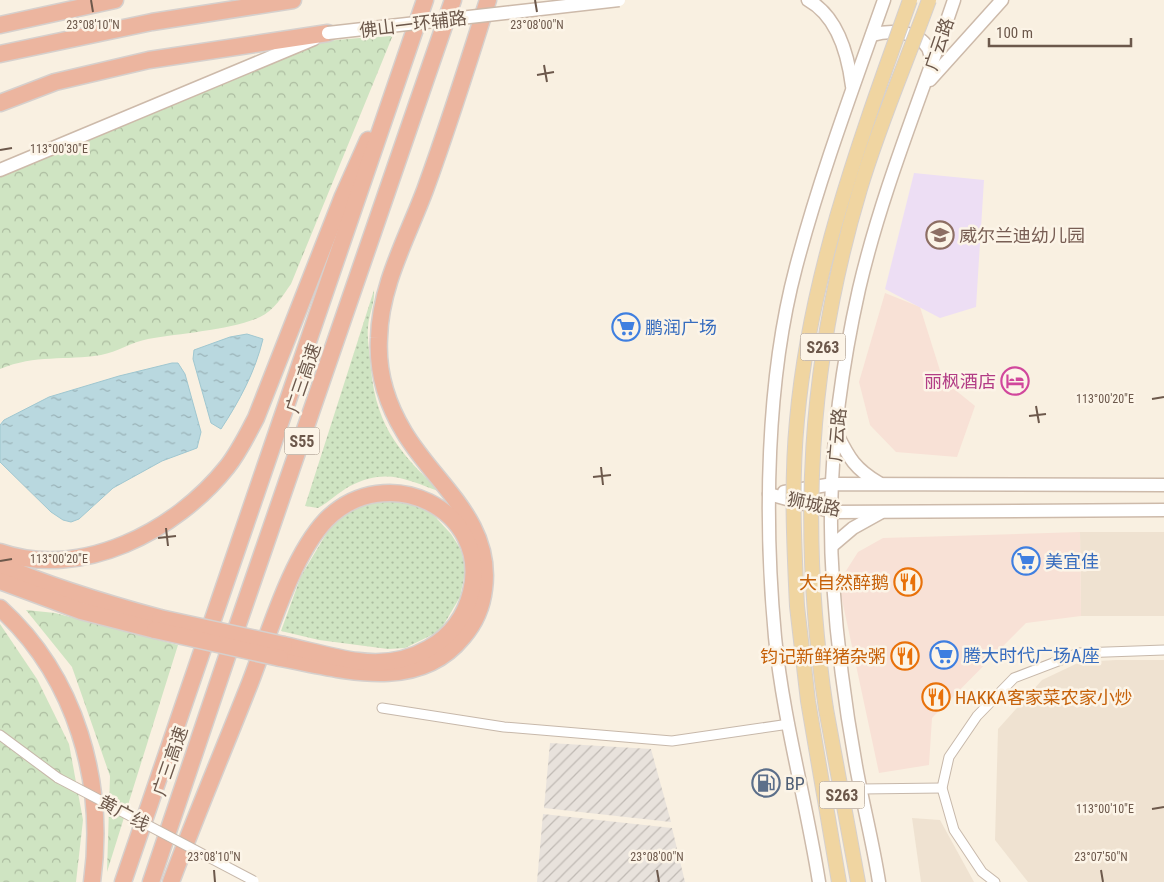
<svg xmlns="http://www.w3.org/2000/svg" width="1164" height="882" font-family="'Roboto Condensed','Noto Sans SC',sans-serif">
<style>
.residential{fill:#efe2d1}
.commercial{fill:#f8e1d6}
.industrial{fill:url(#industrial-furrows)}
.education{fill:#eddef4}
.grass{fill:url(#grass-dots)}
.forest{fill:url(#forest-crowns)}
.water{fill:url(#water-ripples);stroke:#a0c7d0}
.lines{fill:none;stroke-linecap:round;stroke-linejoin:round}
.street-casing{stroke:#c7b8aa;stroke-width:11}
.secondary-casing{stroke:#cdbaaa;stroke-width:15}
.primary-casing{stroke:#d6d0cd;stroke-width:16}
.highway-casing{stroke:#d6d0cd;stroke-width:19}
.street{stroke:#fff;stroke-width:9}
.secondary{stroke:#fff;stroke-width:12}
.primary{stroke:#f0d5a1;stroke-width:14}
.highway{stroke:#ecb59f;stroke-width:16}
.street-bridge-casing{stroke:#c7b8aa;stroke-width:11;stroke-linecap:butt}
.secondary-bridge-casing{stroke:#cdbaaa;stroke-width:15;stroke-linecap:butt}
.primary-bridge-casing{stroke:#d6d0cd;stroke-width:16;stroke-linecap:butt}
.highway-bridge-casing{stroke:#d6d0cd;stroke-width:19;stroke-linecap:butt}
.street-bridge{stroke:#fff;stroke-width:9}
.secondary-bridge{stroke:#fff;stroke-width:12}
.primary-bridge{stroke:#f0d5a1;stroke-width:14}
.highway-bridge{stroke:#ecb59f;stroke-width:16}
.ticks{fill:none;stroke:#6c584b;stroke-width:2}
.labels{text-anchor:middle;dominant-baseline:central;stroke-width:5;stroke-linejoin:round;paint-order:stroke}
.shield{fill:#fcf4e7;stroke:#97877a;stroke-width:1}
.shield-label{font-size:16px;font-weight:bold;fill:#6c584b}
.street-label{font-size:18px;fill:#6c584b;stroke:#fcf4e7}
.education-label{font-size:18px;fill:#785e54;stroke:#fcf4e7;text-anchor:start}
.shop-label{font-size:18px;fill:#366cbe;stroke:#fcf4e7;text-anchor:start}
.hotel-label{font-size:18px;fill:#b23c85;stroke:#fcf4e7;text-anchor:end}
.food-label{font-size:18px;fill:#c56008;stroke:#fcf4e7;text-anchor:end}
.service-label{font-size:18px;fill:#4e5e75;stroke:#fcf4e7;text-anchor:start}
.ticks-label{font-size:12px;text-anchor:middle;fill:#6c584b;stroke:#fcf4e7;stroke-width:5;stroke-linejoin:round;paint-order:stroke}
</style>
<defs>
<pattern id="industrial-furrows" width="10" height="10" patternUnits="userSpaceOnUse" patternTransform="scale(1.25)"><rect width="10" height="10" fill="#e8e2dc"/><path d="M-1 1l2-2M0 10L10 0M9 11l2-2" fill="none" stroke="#c0bab4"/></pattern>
<pattern id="grass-dots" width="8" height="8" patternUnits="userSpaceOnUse" patternTransform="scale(1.25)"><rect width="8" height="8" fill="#cfe4c2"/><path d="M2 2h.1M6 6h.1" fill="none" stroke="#acbca0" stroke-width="1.8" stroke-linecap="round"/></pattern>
<pattern id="forest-crowns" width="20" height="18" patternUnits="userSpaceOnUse" patternTransform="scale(1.25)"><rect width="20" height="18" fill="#cfe4c2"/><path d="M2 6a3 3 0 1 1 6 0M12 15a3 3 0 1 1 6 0" fill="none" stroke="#acbca0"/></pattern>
<pattern id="water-ripples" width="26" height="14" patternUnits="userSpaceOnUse" patternTransform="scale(1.25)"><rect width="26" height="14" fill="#b9d8df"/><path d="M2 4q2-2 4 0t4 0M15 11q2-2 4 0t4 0" fill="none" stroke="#9ab2b7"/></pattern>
</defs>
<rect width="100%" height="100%" fill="#f9f0e1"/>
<!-- residential -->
<g class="residential">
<path d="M1080 532H1164V616H1081Z"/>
<path d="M1116 660H1164V882H1028L995 840 998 729 1042 680 1080 662Z"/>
<path d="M912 818 940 820 974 882H921Z"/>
</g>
<!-- commercial -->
<g class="commercial">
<path d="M885 293 920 307 943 380 975 406 957 457 896 452 870 425 859 382Z"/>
<path d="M1080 532 1081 616 1026 623 932 718 929 765 879 773 841 595 844 574 858 552 883 538Z"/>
</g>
<!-- industrial -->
<g class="industrial">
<path d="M550 743 651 749 671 822 544 808Z"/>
<path d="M543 814 672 828 685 882H537Z"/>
</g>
<!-- education -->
<path class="education" d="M914 173 984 180 976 307 940 318 885 289Z"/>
<!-- grass -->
<g class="grass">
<path d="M374 290C375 303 369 314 368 327 367 337 369 348 370 358 374 422 395 449 441 492 408 480 386 467 350 486 339 492 329 502 318 508L305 506Z"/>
<path d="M383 500 407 502 428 509 451 534 460 548 466 568 460 597 440 631 405 648 388 649 319 640 281 631 301 576 332 524 354 509Z"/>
</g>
<!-- forest -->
<g class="forest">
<path d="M393 35 291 284C283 295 274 311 260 317 231 330 181 333 148 339 132 342 117 352 101 355 65 361 36 354 0 369V177L326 41Z"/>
<path d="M26 610 55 613 178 645 107 872 110 776 72 667Z"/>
<path d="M0 624 37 679 69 744 83 820 76 882H0Z"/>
</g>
<!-- water -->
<g class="water">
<path d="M247 334 263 339C255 372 240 400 221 429L211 423 193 359 194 350 230 337Z"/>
<path d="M172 363H178L185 374 201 432 197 448 162 461 113 488 79 519 71 522 63 520 51 512 0 462V425L4 420 49 397 119 376Z"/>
</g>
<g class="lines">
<!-- street casing -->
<g class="street-casing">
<g id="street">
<path d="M382 708 504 727 672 741 789 724"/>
<path d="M0 735 58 778"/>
<path d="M861 789 942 788"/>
<path d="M995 882 982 872 954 830 942 788 949 757 977 716 1014 678 1079 653 1164 650"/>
</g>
</g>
<!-- secondary casing -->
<g class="secondary-casing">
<g id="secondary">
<path d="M808 0C837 16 848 55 852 86"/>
<path d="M872 35C889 30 918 30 928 48 930 52 931 59 932 64"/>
<path d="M930 80 1002 0"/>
<path d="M0 170 314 39"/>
<path d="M837 434C849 458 855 469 879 483"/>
<path d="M784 492 833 484 1164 485"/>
<path d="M769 494 833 512 1164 510"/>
<path d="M833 545 853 528 880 513"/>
<path d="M819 882C806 800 783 719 775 637 764 520 766 380 796 267 820 176 853 88 884 0"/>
<path d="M879 882C873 843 863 805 856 766 845 706 837 643 833 582 826 485 838 383 859 289 882 190 922 95 954 0"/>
</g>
</g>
<!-- primary casing -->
<g class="primary-casing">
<g id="primary">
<path d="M797 606 808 701 839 882"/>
<path d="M826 709 858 882"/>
</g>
</g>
<!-- highway casing -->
<g class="highway-casing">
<g id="highway">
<path d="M0 25 115 0"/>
<path d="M0 54 152 22 293 0"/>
<path d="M0 103 55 82 149 60 328 33"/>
<path d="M0 552C82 580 176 531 227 467 239 452 247 435 256 418L343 196 368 140"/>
<path d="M0 565C52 587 105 603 160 618"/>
<path d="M0 581 81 611 155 630"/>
<path d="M0 608C76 677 106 782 92 882"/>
<path d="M280 658C340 669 417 694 463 637 475 623 482 607 484 589 493 521 435 484 404 432 387 404 377 371 379 338 380 286 407 238 425 190 448 127 468 64 488 0"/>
<path d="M123 882 425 0"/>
<path d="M151 882 238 624 453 0"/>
<path d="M171 882C196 815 224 749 250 683 269 634 291 557 326 520 386 459 491 509 471 592 459 643 408 668 358 661 333 658 308 650 284 645"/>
</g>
</g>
<!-- street -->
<use href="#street" class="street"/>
<!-- secondary -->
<use href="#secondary" class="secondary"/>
<!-- primary -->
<use href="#primary" class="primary"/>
<!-- highway -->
<use href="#highway" class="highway"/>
<!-- street-bridge casing -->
<g class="street-bridge-casing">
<path id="street-bridge" d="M58 778 254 881"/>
</g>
<!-- secondary-bridge casing -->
<g class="secondary-bridge-casing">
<path id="secondary-bridge" d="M328 33 619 0"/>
</g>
<!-- primary-bridge casing -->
<g class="primary-bridge-casing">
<g id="primary-bridge">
<path d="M797 606C794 544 791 482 797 420 810 274 861 137 910 0"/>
<path d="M826 709C799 530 808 362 860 189 879 125 906 63 929 0"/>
</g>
</g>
<!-- highway-bridge casing -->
<g class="highway-bridge-casing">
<g id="highway-bridge">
<path d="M160 618 284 645"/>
<path d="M155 630 280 658"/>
</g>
</g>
<!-- street-bridge -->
<use href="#street-bridge" class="street-bridge"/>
<!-- secondary-bridge -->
<use href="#secondary-bridge" class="secondary-bridge"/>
<!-- primary-bridge -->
<use href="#primary-bridge" class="primary-bridge"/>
<!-- highway-bridge -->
<use href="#highway-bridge" class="highway-bridge"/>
</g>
<!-- ticks -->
<path class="ticks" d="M91 0 93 12M535 0 537 12M544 65 547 82M537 75 554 72M0 150 12 148M1152 399 1164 397M1036 406 1039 423M1029 416 1046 414M601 467 603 485M593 477 611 475M166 528 168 546M158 538 176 536M0 561 12 559M1152 809 1164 807M214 870 215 882M657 870 659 882M1101 870 1103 882"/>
<!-- icons -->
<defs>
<g id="school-ring" transform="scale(1.4375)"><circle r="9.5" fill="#fcf4e7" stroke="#8d6e63" stroke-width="1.5"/><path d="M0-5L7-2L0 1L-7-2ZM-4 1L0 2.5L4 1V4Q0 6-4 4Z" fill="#8d6e63"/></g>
<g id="supermarket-ring" transform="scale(1.4375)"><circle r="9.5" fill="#fcf4e7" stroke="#3f7fe0" stroke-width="1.5"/><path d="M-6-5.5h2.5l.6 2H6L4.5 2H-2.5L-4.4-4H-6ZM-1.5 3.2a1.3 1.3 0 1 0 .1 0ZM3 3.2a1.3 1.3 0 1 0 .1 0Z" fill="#3f7fe0"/></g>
<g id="hotel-ring" transform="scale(1.4375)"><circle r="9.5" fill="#fcf4e7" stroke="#d1479c" stroke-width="1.5"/><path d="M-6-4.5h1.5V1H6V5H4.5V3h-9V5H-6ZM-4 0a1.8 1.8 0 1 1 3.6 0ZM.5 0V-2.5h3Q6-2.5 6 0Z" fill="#d1479c"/></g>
<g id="restaurant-ring" transform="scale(1.4375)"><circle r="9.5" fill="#fcf4e7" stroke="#e8710a" stroke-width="1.5"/><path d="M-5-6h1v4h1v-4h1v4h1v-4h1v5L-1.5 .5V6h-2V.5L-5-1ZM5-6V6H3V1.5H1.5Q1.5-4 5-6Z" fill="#e8710a"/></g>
<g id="fuel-ring" transform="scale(1.4375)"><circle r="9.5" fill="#fcf4e7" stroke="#5c6f8a" stroke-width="1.5"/><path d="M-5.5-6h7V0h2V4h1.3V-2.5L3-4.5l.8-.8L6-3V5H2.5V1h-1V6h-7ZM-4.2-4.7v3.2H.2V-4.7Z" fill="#5c6f8a"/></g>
</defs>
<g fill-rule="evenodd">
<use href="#school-ring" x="940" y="235"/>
<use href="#supermarket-ring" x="626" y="327"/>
<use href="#hotel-ring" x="1015" y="381"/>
<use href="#supermarket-ring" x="1026" y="561"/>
<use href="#restaurant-ring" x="908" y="582"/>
<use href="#supermarket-ring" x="944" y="655"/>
<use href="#restaurant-ring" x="905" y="656"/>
<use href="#restaurant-ring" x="936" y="697"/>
<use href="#fuel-ring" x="766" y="783"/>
</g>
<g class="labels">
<!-- shield labels -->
<g class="shield">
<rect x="800.5" y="333.5" width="45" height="27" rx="4"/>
<rect x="284.5" y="427.5" width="35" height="27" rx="4"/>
<rect x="819.5" y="781.5" width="45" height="27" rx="4"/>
</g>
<g class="shield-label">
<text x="823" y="347">S263</text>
<text x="302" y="441">S55</text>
<text x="842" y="795">S263</text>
</g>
<!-- street labels -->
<g class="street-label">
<text transform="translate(413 24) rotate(-7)">佛山一环辅路</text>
<text transform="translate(939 44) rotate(-71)">广云路</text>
<text transform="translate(303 378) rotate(-71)">广三高速</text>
<text transform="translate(837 435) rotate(-85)">广云路</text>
<text transform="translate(814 504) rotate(12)">狮城路</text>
<text transform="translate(170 761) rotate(-71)">广三高速</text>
<text transform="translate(124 813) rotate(28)">黄广线</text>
</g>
<!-- education labels -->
<g class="education-label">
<text x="959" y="235">威尔兰迪幼儿园</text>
</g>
<!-- shop labels -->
<g class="shop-label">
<text x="645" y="327">鹏润广场</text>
<text x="1045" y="561">美宜佳</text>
<text x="963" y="655">腾大时代广场A座</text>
</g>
<!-- hotel labels -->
<g class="hotel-label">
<text x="996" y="381">丽枫酒店</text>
</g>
<!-- food labels -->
<g class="food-label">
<text x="889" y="582">大自然醉鹅</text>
<text x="886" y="656">钧记新鲜猪杂粥</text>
<text x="955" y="697" text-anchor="start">HAKKA客家菜农家小炒</text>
</g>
<!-- service labels -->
<g class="service-label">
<text x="785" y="783">BP</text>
</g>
</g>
<g class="ticks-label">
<text x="93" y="29">23°08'10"N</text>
<text x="537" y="29">23°08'00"N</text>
<text x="59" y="153">113°00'30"E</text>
<text x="1105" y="403">113°00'20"E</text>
<text x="59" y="563">113°00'20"E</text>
<text x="1105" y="813">113°00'10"E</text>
<text x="214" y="861">23°08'10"N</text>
<text x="657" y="861">23°08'00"N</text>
<text x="1101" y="861">23°07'50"N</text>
</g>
<!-- scale -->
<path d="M989 38v8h142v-8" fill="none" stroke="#6c584b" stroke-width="2.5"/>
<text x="996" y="38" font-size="15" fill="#6c584b" stroke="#fcf4e7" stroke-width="4" paint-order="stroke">100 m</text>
</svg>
